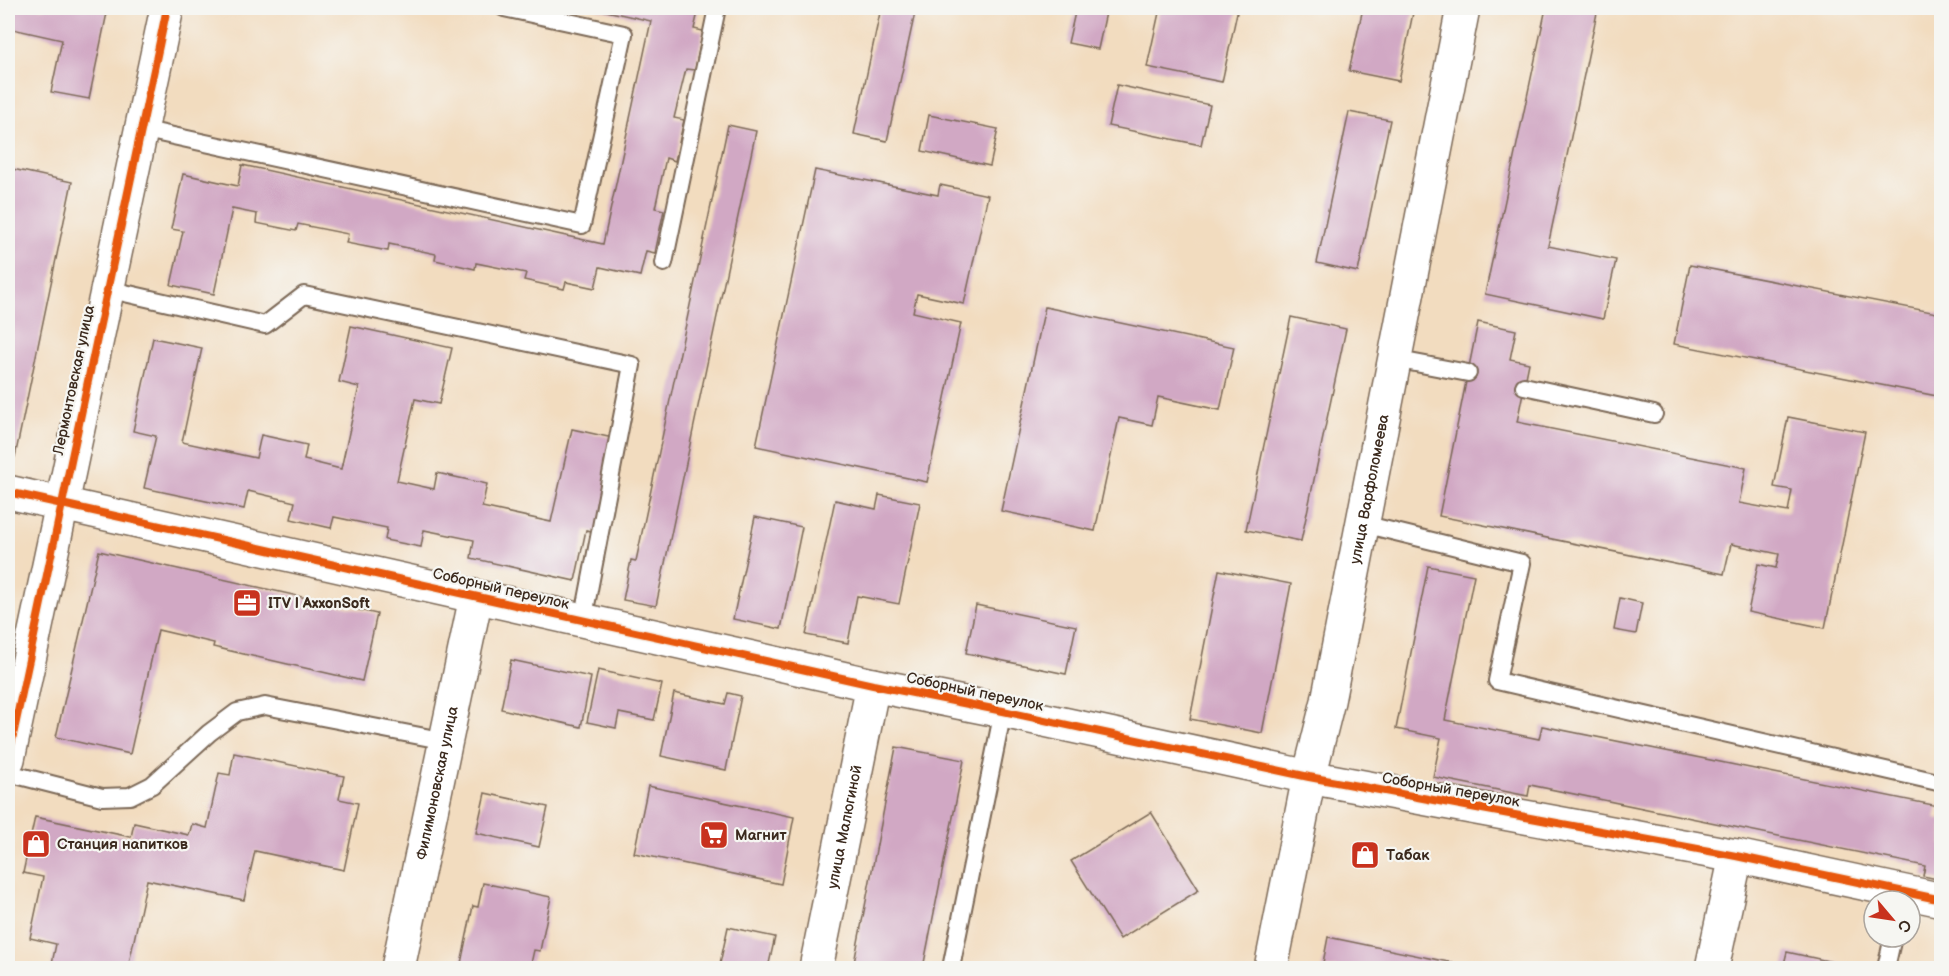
<svg xmlns="http://www.w3.org/2000/svg" width="1949" height="976" font-family="'Balsamiq Sans',sans-serif">
<style>
.building{fill:#d1a8c4}
.lines{fill:none;stroke-linecap:round;stroke-linejoin:round}
.lane-casing{stroke:#7b6856;stroke-width:20}
.street-casing{stroke:#7b6856;stroke-width:36}
.secondary-casing{stroke:#7b6856;stroke-width:36}
.lane{stroke:#fff;stroke-width:16}
.street{stroke:#fff;stroke-width:33}
.secondary{stroke:#fff;stroke-width:33}
.cycleway-casing{stroke:#f6f6f2;stroke-width:11}
.cycleway{stroke:#e8590c;stroke-width:8}
.labels{text-anchor:middle;dominant-baseline:central;stroke-width:4.5;stroke-linejoin:round;paint-order:stroke}
.street-label{font-size:15px;fill:#3b2a1e;stroke:#f6f6f2}
.poi-label{font-size:15px;font-weight:bold;fill:#3b2a1e;stroke:#f6f6f2;text-anchor:start}
</style>
<rect width="100%" height="100%" fill="#f6f6f2"/>
<filter id="ink" filterUnits="userSpaceOnUse"><feTurbulence type="fractalNoise" baseFrequency=".0167" numOctaves="2"/><feDisplacementMap in="SourceGraphic" scale="12" xChannelSelector="R" yChannelSelector="G"/><feConvolveMatrix kernelMatrix="1 2 1 2 8 2 1 2 1" color-interpolation-filters="sRGB"/></filter>
<filter id="wash" filterUnits="userSpaceOnUse"><feTurbulence type="fractalNoise" baseFrequency=".008" numOctaves="4" result="noise"/><feDisplacementMap in="SourceGraphic" scale="24" xChannelSelector="R" yChannelSelector="G"/><feGaussianBlur stdDeviation="1.35" result="paint"/><feColorMatrix in="noise" values="0 0 0 0 0 0 0 0 0 0 0 0 0 0 0 0 0 1.4 0 .05"/><feComposite in="paint" operator="in"/></filter>
<g filter="url(#wash)">
<rect width="100%" height="100%" fill="#f2dcbf"/>
<g id="blocks">
<!-- building -->
<g class="building">
<path d="M8 8H108L89 99 51 92 62 40 8 28Z"/>
<path d="M593 8H699L694 29 703 31 695 70 686 69 674 118 684 120 675 161 666 158 655 208 664 210 655 253 646 251 640 276 600 267 595 288 566 282 564 289 524 280 526 273 476 263 475 269 435 260 436 254 389 244 388 251 346 243 348 234 298 224 296 231 256 223 257 214 232 209 214 294 171 285 183 231 171 229 183 174 238 186 242 165 603 244 651 21Z"/>
<path d="M881 8H916L887 141 854 134Z"/>
<path d="M1076 8H1107L1098 49 1068 43Z"/>
<path d="M1160 8H1238L1222 82 1147 67Z"/>
<path d="M1363 8H1414L1399 81 1349 71Z"/>
<path d="M1546 8H1598L1548 246 1616 260 1603 319 1485 294Z"/>
<path d="M1117 85 1210 105 1201 145 1108 126Z"/>
<path d="M1349 112 1390 120 1358 272 1317 263Z"/>
<path d="M929 115 998 129 990 166 922 151Z"/>
<path d="M728 125 756 131 656 606 623 600 631 560 636 561Z"/>
<path d="M8 168 72 182 15 457 8 456Z"/>
<path d="M815 170 938 195 940 185 988 195 964 304 917 294 913 312 961 323 927 482 756 446Z"/>
<path d="M1690 265 1942 314V397L1674 344Z"/>
<path d="M1045 307 1234 347 1220 410 1158 397 1152 425 1119 418 1095 531 1001 511Z"/>
<path d="M1291 317 1346 329 1301 541 1246 530Z"/>
<path d="M1478 322 1516 330 1510 359 1529 363 1517 422 1746 468 1739 503 1788 512 1792 490 1774 487 1788 417 1865 432 1825 628 1748 612 1758 564 1776 568 1779 554 1731 544 1724 574 1439 516Z"/>
<path d="M351 326 452 348 439 404 415 399 397 481 434 489 437 473 487 484 482 507 551 522 572 429 622 440 601 533 586 530 575 581 471 558 474 540 424 530 421 547 385 540 387 528 334 517 331 528 291 519 295 502 248 491 244 509 144 488 156 436 133 431 153 338 202 348 182 442 256 458 261 435 307 445 304 460 341 469 359 387 339 382Z"/>
<path d="M879 495 920 503 899 604 857 596 848 643 806 635 835 500 876 509Z"/>
<path d="M755 517 802 527 781 629 733 619Z"/>
<path d="M99 551 377 614 362 681 213 647 214 643 158 630 130 754 56 737Z"/>
<path d="M1428 566 1474 575 1445 720 1539 739 1542 726 1938 806 1935 819 1942 820V880L1923 876 1925 866 1530 785 1528 796 1433 777 1441 738 1396 729Z"/>
<path d="M1219 570 1291 584 1262 733 1190 719Z"/>
<path d="M1620 598 1642 603 1636 634 1614 630Z"/>
<path d="M976 605 1076 626 1066 674 966 653Z"/>
<path d="M511 660 591 677 581 727 501 709Z"/>
<path d="M598 670 662 684 654 720 619 713 616 728 587 722Z"/>
<path d="M674 693 725 704 728 693 741 696 726 770 661 756Z"/>
<path d="M896 747 964 760 954 812 923 968H853Z"/>
<path d="M234 753 344 776 339 799 358 803 344 870 255 851 244 900 147 880 128 968H51L56 944 30 938 43 877 23 873 35 817 131 837 134 823 189 835 192 824 207 828 219 773 230 775Z"/>
<path d="M648 786 794 817 781 884 634 853Z"/>
<path d="M485 793 548 807 539 847 476 833Z"/>
<path d="M1151 812 1199 890 1120 939 1071 861Z"/>
<path d="M483 883 551 897 540 951 534 950 530 968H460L473 906 478 907Z"/>
<path d="M728 927 775 937 768 968H719Z"/>
<path d="M1328 937 1473 967V968H1322Z"/>
<path d="M1787 952 1851 966 1850 968H1783Z"/>
</g>
</g>
</g>
<g filter="url(#ink)">
<use href="#blocks" fill-opacity="0" stroke="#7b6856" stroke-width="1.5"/>
<g class="lines">
<!-- lane casing -->
<g class="lane-casing">
<g id="lane">
<path d="M141 129 582 225 624 34 504 8"/>
<path d="M664 263 717 8"/>
<path d="M107 289 265 325 304 295 632 365 583 621"/>
<path d="M1394 359 1468 373"/>
<path d="M1524 386 1654 414"/>
<path d="M1363 524 1522 563 1497 681 1942 783"/>
<path d="M8 773 102 797 130 796 152 785 209 733 237 712 265 706 446 741"/>
<path d="M951 968 1003 711"/>
<path d="M1886 968 1893 937"/>
</g>
</g>
<!-- street casing -->
<g class="street-casing">
<g id="street">
<path d="M8 759 167 8"/>
<path id="s1" d="M398 968 476 597"/>
<path id="s2" d="M816 968 873 685"/>
<path d="M1712 968 1736 856"/>
</g>
</g>
<!-- secondary casing -->
<g class="secondary-casing">
<g id="secondary">
<path d="M8 492 873 685 1003 711 1309 777 1736 856 1942 900"/>
<path id="s3" d="M1271 968 1309 777 1328 701 1463 8"/>
</g>
</g>
<!-- lane -->
<use href="#lane" class="lane"/>
<!-- street -->
<use href="#street" class="street"/>
<!-- secondary -->
<use href="#secondary" class="secondary"/>
<!-- cycleway casing -->
<g class="cycleway-casing">
<g id="cycleway">
<path d="M8 492 873 685 1003 711 1309 777 1736 856 1942 900"/>
<path d="M8 759 167 8"/>
</g>
</g>
<!-- cycleway -->
<use href="#cycleway" class="cycleway"/>
</g>
</g>
<!-- icons -->
<defs>
<g id="office-square" transform="scale(1.5)"><rect x="-9" y="-9" width="18" height="18" rx="4" fill="#c8321e" stroke="#f6f6f2"/><path d="M-6-3h4V-5.5h4V-3h4V5H-6ZM-1-4.5V-3h2v-1.5ZM-6 0V1H6V0Z" fill="#fff"/></g>
<g id="supermarket-square" transform="scale(1.5)"><rect x="-9" y="-9" width="18" height="18" rx="4" fill="#c8321e" stroke="#f6f6f2"/><path d="M-6-5.5h2.5l.6 2H6L4.5 2H-2.5L-4.4-4H-6ZM-1.5 3.2a1.3 1.3 0 1 0 .1 0ZM3 3.2a1.3 1.3 0 1 0 .1 0Z" fill="#fff"/></g>
<g id="shop-square" transform="scale(1.5)"><rect x="-9" y="-9" width="18" height="18" rx="4" fill="#c8321e" stroke="#f6f6f2"/><path d="M-5-2.5h2.3a2.7 3.5 0 0 1 5.4 0H5L5.5 6h-11ZM-1.5-2.5h3a1.5 2.3 0 0 0-3 0Z" fill="#fff"/></g>
</defs>
<g fill-rule="evenodd">
<use href="#office-square" x="247" y="603"/>
<use href="#supermarket-square" x="714" y="835"/>
<use href="#shop-square" x="36" y="844"/>
<use href="#shop-square" x="1365" y="855"/>
</g>
<g class="labels">
<!-- street labels -->
<g class="street-label">
<text transform="translate(74 380) rotate(-78)">Лермонтовская улица</text>
<text stroke="none"><textPath href="#s3" startOffset="489">улица Варфоломеева</textPath></text>
<text transform="translate(501 589) rotate(13)">Соборный переулок</text>
<text transform="translate(975 692) rotate(12)">Соборный переулок</text>
<text stroke="none"><textPath href="#s1" startOffset="189">Филимоновская улица</textPath></text>
<text transform="translate(1451 790) rotate(10)">Соборный переулок</text>
<text stroke="none"><textPath href="#s2" startOffset="144">улица Малюгиной</textPath></text>
</g>
<!-- poi labels -->
<g class="poi-label">
<text x="268" y="603">ITV | AxxonSoft</text>
<text x="735" y="835">Магнит</text>
<text x="57" y="844">Станция напитков</text>
<text x="1386" y="855">Табак</text>
</g>
</g>
<!-- margin -->
<rect width="1949" height="976" fill="none" stroke="#f6f6f2" stroke-width="30"/>
<!-- north arrow -->
<g transform="translate(1892 919) rotate(119)"><circle r="28" fill="#f6f6f2" stroke="#aba49d" stroke-width="1.5"/>
<path d="M0-4.5L10 22L0 15L-10 22Z" fill="#c8321e"/>
<text y="-9" font-size="16" font-weight="bold" text-anchor="middle" fill="#3b2a1e">С</text>
</g>
</svg>
